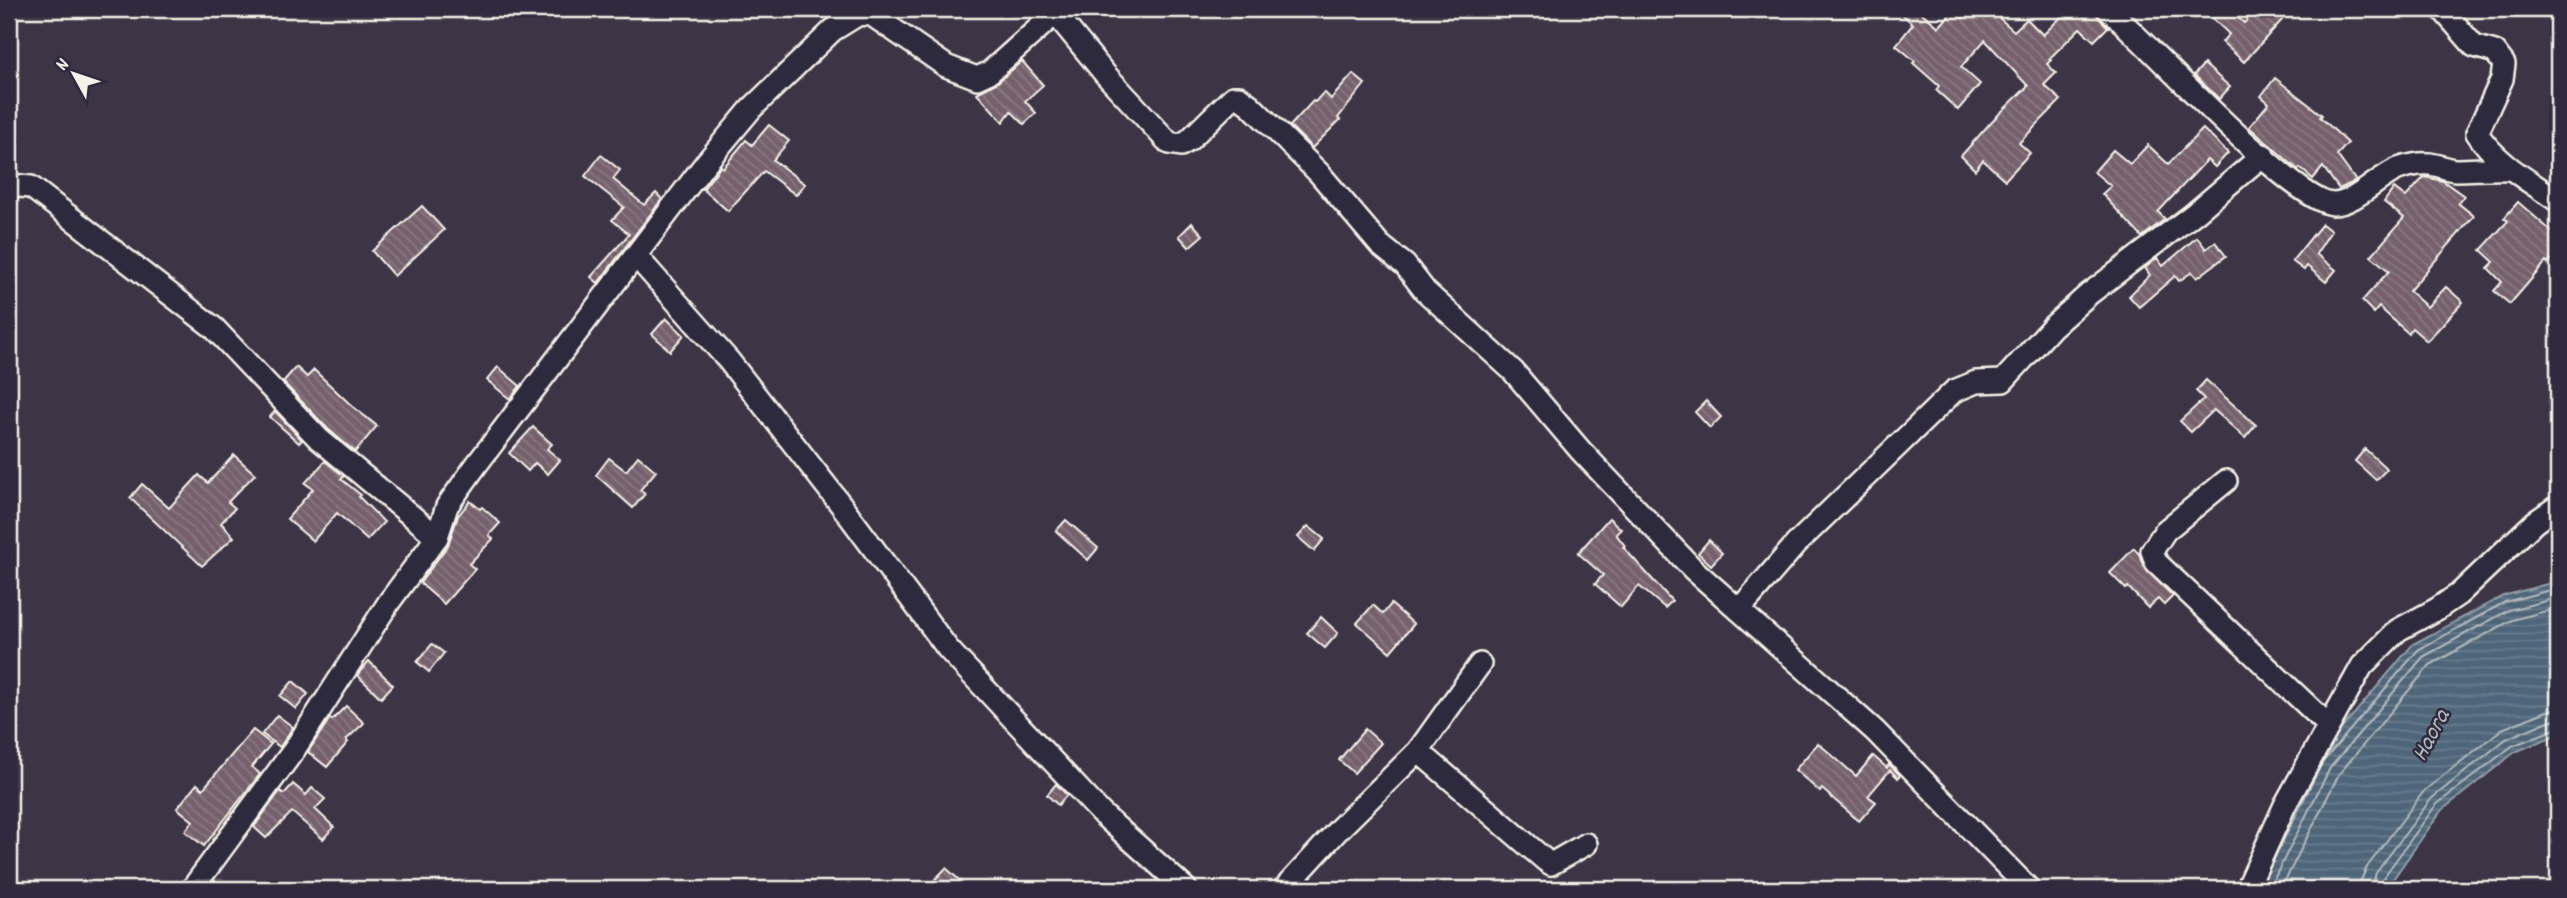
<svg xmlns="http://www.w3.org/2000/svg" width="2567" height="898" font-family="Dekko,sans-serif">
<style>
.water{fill:url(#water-rules);stroke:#919ea6;stroke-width:2}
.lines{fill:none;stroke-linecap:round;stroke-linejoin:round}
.shore{stroke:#b2b9bc;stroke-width:2}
.building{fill:url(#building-back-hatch);stroke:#f4f1e8;stroke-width:2}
.minor-casing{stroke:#f4f1e8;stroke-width:26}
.minor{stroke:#2f2a3d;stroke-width:21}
.labels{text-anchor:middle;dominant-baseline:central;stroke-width:5;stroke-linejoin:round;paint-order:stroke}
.water-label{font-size:24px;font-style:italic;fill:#b2b9bc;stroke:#2f2a3d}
</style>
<defs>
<pattern id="water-rules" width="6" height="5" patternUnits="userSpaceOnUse" patternTransform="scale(1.75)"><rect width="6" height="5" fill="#4f667a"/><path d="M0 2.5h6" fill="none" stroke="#697c8d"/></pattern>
<pattern id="building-back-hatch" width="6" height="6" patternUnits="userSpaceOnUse" patternTransform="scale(1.75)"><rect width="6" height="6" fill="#75616c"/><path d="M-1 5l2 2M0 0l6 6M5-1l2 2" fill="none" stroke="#897881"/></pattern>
</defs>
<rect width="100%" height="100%" fill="#3d3546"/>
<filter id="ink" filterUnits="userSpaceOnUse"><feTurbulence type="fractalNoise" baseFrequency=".0143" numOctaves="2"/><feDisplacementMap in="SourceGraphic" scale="14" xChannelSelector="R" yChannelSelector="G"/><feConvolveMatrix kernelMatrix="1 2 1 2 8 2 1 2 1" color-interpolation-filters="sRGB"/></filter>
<g filter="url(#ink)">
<!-- water -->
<path class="water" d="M2558 581V734L2515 752 2441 811 2386 889H2251L2316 759 2413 644 2503 596Z"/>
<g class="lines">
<!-- shore -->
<g class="shore">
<path d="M2272 863 2322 763 2418 650 2505 602 2558 588"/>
<path d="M2269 889 2330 768 2423 657 2509 610 2558 598"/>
<path d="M2281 889 2339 774 2430 665 2512 620 2558 608"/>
<path d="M2360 889 2361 880 2367 867 2424 791 2502 729 2547 711 2558 709"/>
<path d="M2371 889 2376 873 2431 799 2506 739 2551 720H2558"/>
<path d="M2380 889 2383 878 2436 805 2512 746 2558 728"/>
</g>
</g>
<!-- building -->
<g class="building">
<path d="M1896 9H1917L1939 27 1954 10 1963 18 1970 9H1989L2014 31 2027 19 2043 35 2069 9H2095L2099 18 2108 27 2094 41 2080 28 2049 59 2051 60 2047 64 2056 73 2044 85 2061 100 2019 143 2030 153 2005 180 1983 160 1975 170 1961 156 1992 121 2028 86 1985 40 1961 67 1980 84 1958 110 1936 90 1939 86 1913 63 1915 61 1896 45 1913 24Z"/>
<path d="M2223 9H2228L2244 23 2257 9H2292L2244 62 2222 42 2229 34 2213 19Z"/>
<path d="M1022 61 1043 85 1025 101 1036 113 1024 124 1011 111 1003 122 977 93 998 82Z"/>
<path d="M2204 64 2230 87 2219 99 2194 75Z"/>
<path d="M1353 74 1365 84 1338 118 1340 120 1312 148 1290 126 1313 101 1315 102 1324 92 1331 99Z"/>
<path d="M2275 78 2322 115 2320 117 2348 143 2337 155 2356 181 2339 189 2323 167 2313 179 2300 168 2298 170 2295 167 2249 127 2269 103 2261 96Z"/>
<path d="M769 125 789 141 773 160 805 184 796 195 764 171 728 211 703 189 721 166 723 168 746 140 752 145Z"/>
<path d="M2203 129 2228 153 2215 167 2207 160 2158 212 2165 219 2142 237 2102 194 2111 186 2094 172 2113 150 2130 164 2148 145 2168 164Z"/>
<path d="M601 155 620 170 613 179 644 205 656 193 662 199 598 283 591 277 629 234 612 220 624 207 585 176Z"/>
<path d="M2424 177 2443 181 2464 196 2458 203 2474 216 2409 291 2427 307 2446 287 2463 302 2427 341 2412 328 2408 333 2379 307 2374 313 2362 301 2389 271 2371 256 2404 218 2384 202 2394 188 2406 197Z"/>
<path d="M2518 202 2558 237V253L2548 264 2546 262 2510 304 2494 291 2502 282 2488 268 2494 262 2481 250 2508 221 2504 218Z"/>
<path d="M422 206 444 230 394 276 372 251Z"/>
<path d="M1192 223 1203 235 1189 247 1179 236Z"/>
<path d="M2322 224 2331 231 2316 254 2336 270 2326 282 2307 266 2304 270 2292 261Z"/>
<path d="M2197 237 2206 249 2215 242 2226 256 2197 278 2192 272 2179 281 2175 276 2139 307 2129 296 2150 275 2145 268 2157 258 2163 266Z"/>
<path d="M666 318 684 335 670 351 652 334Z"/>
<path d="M296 367 307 377 314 370 352 406 377 426 355 452 328 429 283 382Z"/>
<path d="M498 367 520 386 510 399 487 380Z"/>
<path d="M2206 380 2256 425 2245 438 2214 410 2191 432 2180 421 2204 399 2196 391Z"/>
<path d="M1706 401 1721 417 1710 428 1695 412Z"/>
<path d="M275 411 302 440 299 443 270 417Z"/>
<path d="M533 427 552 444 547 449 560 460 548 474 535 463 528 471 509 453Z"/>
<path d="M2365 449 2387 469 2376 480 2355 461Z"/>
<path d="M234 455 255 474 228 502 235 508 221 523 234 537 202 566 130 498 142 484 169 508 199 475 208 483Z"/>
<path d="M638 456 656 471 640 490 645 494 633 508 596 475 609 458 626 471Z"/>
<path d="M325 461 344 476 341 479 361 495 359 497 384 522 367 540 337 513 313 541 287 519 313 489 305 483Z"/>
<path d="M470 501 480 509 482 507 500 523 489 535 493 539 469 564 475 569 444 604 420 583 448 545 458 516Z"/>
<path d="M1609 518 1621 529 1616 534 1625 546 1623 547 1672 601 1665 608 1639 586 1621 607 1595 584 1603 575 1578 553Z"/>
<path d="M1066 520 1098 548 1088 560 1056 531Z"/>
<path d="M1308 526 1324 539 1314 551 1298 537Z"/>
<path d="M1709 540 1722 553 1711 565 1698 553Z"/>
<path d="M2134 548 2139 554 2147 571 2173 596 2164 605 2158 599 2148 608 2128 587 2126 589 2110 573Z"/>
<path d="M1391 604 1414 624 1390 652 1357 623 1373 605 1383 614Z"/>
<path d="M1321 617 1338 633 1325 648 1307 633Z"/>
<path d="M432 644 444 653 429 672 417 662Z"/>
<path d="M369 661 393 685 381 698 357 675Z"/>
<path d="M293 681 308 694 296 709 280 696Z"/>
<path d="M346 706 364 723 346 740 348 742 327 767 308 752 330 718 332 720Z"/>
<path d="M277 715 293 727 280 747 262 734Z"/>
<path d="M1365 729 1381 743 1354 773 1339 760Z"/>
<path d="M253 730 271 744 252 767 260 774 204 846 185 831 193 821 177 808 197 784 203 789Z"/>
<path d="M1818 743 1856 776 1873 756 1887 768 1889 764 1900 775 1898 778 1890 770 1868 796 1876 802 1859 821 1822 789 1820 792 1795 770Z"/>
<path d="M293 784 306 795 312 788 325 799 315 809 334 827 323 839 292 812 266 838 254 827 280 791 284 794Z"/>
<path d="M1056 784 1067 795 1058 805 1047 795Z"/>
<path d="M946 868 969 889H926Z"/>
</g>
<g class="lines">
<!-- minor casing -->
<g class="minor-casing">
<g id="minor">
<path d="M2108 9C2145 41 2294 203 2333 204 2355 204 2378 177 2398 169 2410 165 2423 162 2435 165 2442 166 2448 170 2456 170 2474 170 2491 168 2509 169"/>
<path d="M2442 9 2474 46 2495 52 2504 64 2502 79 2477 133C2497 164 2528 180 2558 201"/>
<path d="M1055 13 1105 74 1169 143 1181 145 1189 140 1233 97H1239L1250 105 1319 173 1380 245 1405 265 1425 291 1513 371 1581 451 1694 570 1875 731 2029 889"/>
<path d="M9 185 31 187 214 328 319 439 437 537 447 506 477 464 705 164 751 109 833 30 859 14 872 15 946 66 977 78 990 72 1060 9"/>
<path d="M637 257 729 361 842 506 948 649 1102 814 1186 889"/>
<path d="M2226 481 2165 531 2152 551 2156 562 2328 725"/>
<path d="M1739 610 1796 544 1954 391 1976 382 2003 381 2052 327 2089 294 2195 213 2263 155"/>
<path d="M1418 751 1545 860 1551 864 1586 844"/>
<path d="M192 889 294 750 389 602 437 537"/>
<path d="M1284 889 1339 829 1418 751 1480 664"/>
<path d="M2247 889 2285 805 2362 666 2398 630 2437 609 2459 594 2535 522 2558 506"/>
</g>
</g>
<!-- minor -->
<use href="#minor" class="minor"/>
</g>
</g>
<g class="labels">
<!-- water labels -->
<g class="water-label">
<text transform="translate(2432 736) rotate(-62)">Haora</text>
</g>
</g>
<!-- margin -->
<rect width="2567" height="898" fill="none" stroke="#2f2a3d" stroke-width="35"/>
<rect x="18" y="18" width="2532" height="863" fill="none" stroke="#f4f1e8" stroke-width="2.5" filter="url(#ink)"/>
<!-- north arrow -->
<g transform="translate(74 74) rotate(310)" stroke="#2f2a3d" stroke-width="5" paint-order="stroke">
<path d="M0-5L12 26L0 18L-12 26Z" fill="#f4f1e8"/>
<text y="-10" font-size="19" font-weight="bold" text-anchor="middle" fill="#f4f1e8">N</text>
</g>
</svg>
